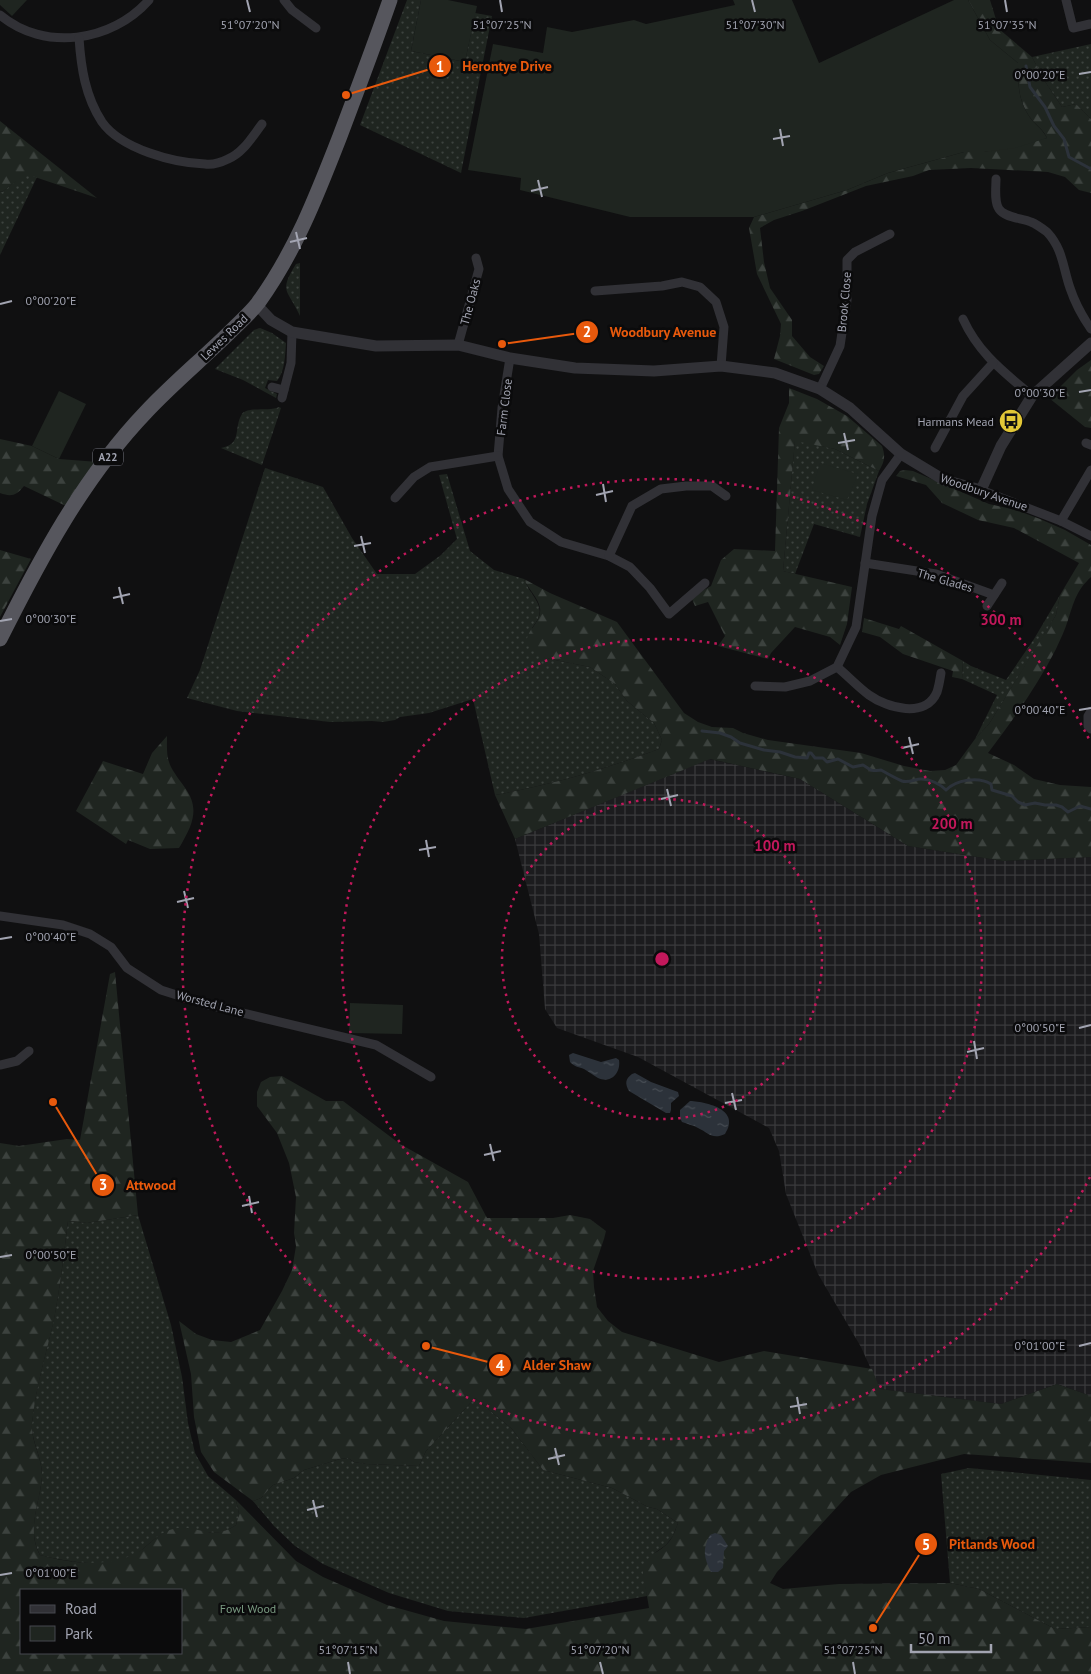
<svg xmlns="http://www.w3.org/2000/svg" width="1091" height="1674" font-family="'PT Sans',sans-serif">
<style>
.industrial{fill:url(#industrial-grid)}
.grass{fill:url(#grass-dots)}
.forest{fill:url(#forest-firs);fill-rule:evenodd}
.park{fill:#1f2520}
.water{fill:url(#water-ripples)}
.lines{fill:none;stroke-linecap:round;stroke-linejoin:round}
.stream{stroke:#2c323a;stroke-width:3}
.minor{stroke:#313136;stroke-width:9}
.tertiary{stroke:#313136;stroke-width:11}
.trunk{stroke:#56565d;stroke-width:15}
.ticks{fill:none;stroke:#a2a4b1;stroke-width:2}
.ring{fill:none;stroke:#c2185b;stroke-width:2.5;stroke-dasharray:2.5 5}
.labels{text-anchor:middle;dominant-baseline:central;stroke-width:5;stroke-linejoin:round;paint-order:stroke}
.shield{fill:#0b0b0c;stroke:#757680;stroke-width:1}
.shield-label{font-size:11px;font-weight:bold;fill:#a2a4b1}
.street-label{font-size:12px;fill:#a2a4b1;stroke:#0b0b0c}
.poi-label{font-size:12px;fill:#a2a4b1;stroke:#0b0b0c;text-anchor:end}
.park-label{font-size:12px;fill:#7a9b82;stroke:#0b0b0c}
.ticks-label{font-size:12px;text-anchor:middle;fill:#a2a4b1;stroke:#0b0b0c;stroke-width:5;stroke-linejoin:round;paint-order:stroke}
.centre{fill:#c2185b;stroke:#0b0b0c;stroke-width:2.5}
.ring-label{font-size:15px;text-anchor:middle;font-weight:bold;fill:#c2185b;stroke:#0b0b0c;stroke-width:5;stroke-linejoin:round;paint-order:stroke}
.leader{fill:none;stroke:#e8590c;stroke-width:2}
.callout-dot{fill:#e8590c;stroke:#0b0b0c;stroke-width:2}
.mark-label{font-size:15px;text-anchor:middle;font-weight:bold;fill:#fff}
.callout-label{font-size:14px;text-anchor:middle;font-weight:bold;fill:#e8590c;stroke:#0b0b0c;stroke-width:5;stroke-linejoin:round;paint-order:stroke}
</style>
<defs>
<pattern id="industrial-grid" width="8" height="8" patternUnits="userSpaceOnUse" patternTransform="scale(1.25)"><rect width="8" height="8" fill="#1c1c1e"/><path d="M0 4h8M4 0v8" fill="none" stroke="#3a3a3c"/></pattern>
<pattern id="grass-dots" width="8" height="8" patternUnits="userSpaceOnUse" patternTransform="scale(1.25)"><rect width="8" height="8" fill="#1f2520"/><path d="M2 2h.1M6 6h.1" fill="none" stroke="#3c423e" stroke-width="1.8" stroke-linecap="round"/></pattern>
<pattern id="forest-firs" width="22" height="20" patternUnits="userSpaceOnUse" patternTransform="scale(1.25)"><rect width="22" height="20" fill="#1f2520"/><path d="M5 1l3.5 6h-7zM16 11l3.5 6h-7z" fill="#3c423e"/></pattern>
<pattern id="water-ripples" width="26" height="14" patternUnits="userSpaceOnUse" patternTransform="scale(1.25)"><rect width="26" height="14" fill="#2c323a"/><path d="M2 4q2-2 4 0t4 0M15 11q2-2 4 0t4 0" fill="none" stroke="#474d54"/></pattern>
</defs>
<rect width="100%" height="100%" fill="#101011"/>
<!-- industrial -->
<path class="industrial" d="M709 759 800 779 908 846 1003 861 1091 857V1396L1057 1384 1001 1404 880 1389 861 1347 818 1274 786 1194 779 1151 769 1128 638 1057 557 1028 545 1009 539 934 515 839Z"/>
<!-- grass -->
<g class="grass">
<path d="M407 0H421L411 51 465 62 475 13 492 16 461 173 360 125Z"/>
<path d="M1091 44V119L1076 104 1062 107 1044 80 1032 57Z"/>
<path d="M26 173 37 177 0 255V191L2 192Z"/>
<path d="M300 263V316C288 289 278 293 296 264Z"/>
<path d="M260 328 272 333 286 343C285 356 285 371 277 381L268 380 265 388 277 394 276 398 243 380 215 369 254 330Z"/>
<path d="M279 407 281 408 262 465 221 448C243 444 233 428 242 414 247 406 270 412 279 407Z"/>
<path d="M795 440 835 449 879 471 867 504 860 537 814 524 795 574 783 571Z"/>
<path d="M265 468 323 487 352 538 377 574H415L441 555 457 539 439 475 447 474 470 551 494 570 524 579C532 600 550 606 532 628L545 658 590 667 615 684 627 701 654 723 662 740 659 749C606 769 551 785 495 795L473 699 429 713 400 717 395 720 383 722 372 721 330 722 237 711 187 698 200 670Z"/>
<path d="M1060 595 1056 615 1040 642 989 724 975 739 997 695 962 679 963 661 971 666 1006 680 1034 639Z"/>
<path d="M138 1215 171 1325 182 1377 188 1423 195 1453 208 1476 236 1500 239 1514 236 1525C219 1537 208 1532 188 1530 183 1530 178 1529 173 1530 158 1533 150 1544 138 1553 113 1570 67 1562 40 1555 26 1529 40 1503 42 1477 43 1458 31 1442 32 1424 35 1388 46 1355 54 1319 60 1287 64 1254 68 1221L87 1223Z"/>
<path d="M475 1398 512 1429 543 1470 612 1488 648 1507 657 1509 678 1523 673 1536 666 1545 656 1552 643 1570 647 1596 524 1618 448 1611 389 1593 323 1564 295 1546 274 1526 253 1501 261 1498 273 1485 294 1478 304 1470 340 1459 348 1458 354 1462 366 1464 419 1466 426 1451Z"/>
<path d="M969 1468 1091 1480V1627L1055 1629 979 1589 950 1583 941 1474Z"/>
</g>
<!-- forest -->
<g class="forest">
<path d="M968 0H990L999 29 1032 57 1044 80 1062 107 1076 104 1091 119V193L1079 190 1065 177 1048 172 971 168 929 170 913 176 866 186 802 211 774 220 760 228 764 262 770 288 792 320V336L810 357 824 366 819 374 814 375 774 359 780 336 781 324 757 274 749 228 754 217 847 190 888 173 964 152H984L1047 138C1043 129 1037 126 1032 120 1018 102 1018 85 1018 63L990 40Z"/>
<path d="M0 121 97 198 26 174 2 192 0 191Z"/>
<path d="M1091 360V428L1085 427 1049 398 1077 370Z"/>
<path d="M789 388 817 399 847 416 882 446C886 457 884 462 879 471L835 449 795 441 783 571 852 587 847 624 840 645 830 637 795 627 771 653 768 659 718 646 725 636 708 602 695 606 691 597 711 586 721 560 734 549 775 551 779 428 789 403Z"/>
<path d="M0 439 32 446 59 459 98 462 66 506 24 486C16 496 11 497 0 493Z"/>
<path d="M905 470 913 471 989 504 1016 510 1040 519 1065 530 1091 545V577C1076 591 1074 602 1068 620 1065 630 1060 640 1056 649 1037 686 1013 720 988 753L1014 765 1034 779 1060 785 1091 787V857L1003 861 908 846 800 779 710 759 515 839 495 795C551 785 606 769 659 749L662 740 654 723 627 701 615 684 590 667 545 658 535 652 527 644C525 630 542 623 540 608 538 597 528 589 524 579L550 593 617 622 684 713 698 722 712 727 733 728 743 733 768 740 861 753 904 766 930 771 945 770 956 765 975 739 989 724 1056 615 1060 595 1079 563 1014 528 978 520 942 503 926 485 896 476 900 471Z"/>
<path d="M0 550 31 559 0 617Z"/>
<path d="M864 618 899 629 901 626 963 661 962 679 952 677 953 671 903 654 880 637 862 632Z"/>
<path d="M167 736C167 747 166 757 171 767 183 789 201 798 190 827 187 834 183 841 179 848L150 849 128 840 126 844 76 811 103 761 143 774 152 753Z"/>
<path d="M115 972 138 1215 87 1223 68 1221C64 1254 60 1287 54 1320 46 1355 35 1389 32 1425 31 1442 43 1459 42 1477 40 1503 26 1530 40 1555 70 1563 105 1568 135 1554 149 1547 155 1534 173 1529 199 1523 209 1543 236 1525L239 1514 236 1500 296 1561 323 1577 387 1605 444 1621 526 1629 649 1608C648 1599 642 1576 643 1569 646 1556 659 1552 667 1544 673 1538 675 1531 678 1523L657 1509 648 1507 612 1488 543 1470 512 1429 475 1398 426 1451 419 1466 366 1464 354 1462 348 1458 340 1459 304 1470 294 1478 273 1485 261 1498 253 1501 214 1472 201 1452 194 1417 191 1374 179 1321 196 1334 212 1340 231 1342 260 1330 282 1291 292 1270 296 1246 294 1233 296 1197 289 1163 277 1133 257 1106V1092L261 1082 270 1077 282 1076 326 1101H343L400 1144 468 1182 487 1218H553L570 1215 590 1219 606 1231 604 1239 593 1271 594 1287 597 1307 608 1321 622 1332 719 1362 764 1351 872 1369 880 1389 1001 1404 1057 1384 1091 1396V1463L964 1454 881 1475 851 1492 777 1572 770 1583 783 1589 839 1584 950 1583 979 1589 1055 1629 1091 1627V1674H0V1143L19 1146 67 1139 80 1140 110 974ZM21 1590H181V1653H21Z"/>
</g>
<!-- park -->
<g class="park">
<path d="M0 0H27L12 16 0 5Z"/>
<path d="M421 0H448L477 6 465 62 411 51Z"/>
<path d="M733 0H792L819 63 954 0H968L990 40 1018 63C1018 85 1018 102 1032 120 1037 126 1043 130 1047 138L1015 148 984 152H964L888 173 847 190 754 217H630L520 190 521 178 468 170 493 44 543 53 547 27 572 32 634 20 646 24 735 5Z"/>
<path d="M59 391 86 404 59 459 32 446Z"/>
<path d="M820 463 858 474 847 500 812 490Z"/>
<path d="M350 1003 403 1005 402 1034 349 1033Z"/>
</g>
<!-- water -->
<g class="water">
<path d="M573 1053 601 1062 616 1058 619 1060C621 1073 611 1084 598 1078 593 1075 589 1072 584 1069 579 1067 575 1067 570 1062L569 1055Z"/>
<path d="M635 1073 651 1082 678 1092 679 1096 671 1103V1110L670 1113H666L629 1091C625 1084 625 1079 632 1074Z"/>
<path d="M690 1101C708 1102 741 1110 725 1134 712 1140 709 1133 698 1128 693 1125 687 1124 682 1122L680 1118V1110Z"/>
<path d="M715 1533 721 1535 728 1546 724 1551 723 1568 718 1572H711C704 1558 702 1549 710 1535Z"/>
</g>
<g class="lines">
<!-- stream -->
<g class="stream">
<path d="M1026 66 1030 87 1045 107 1054 126 1064 139 1069 157 1091 169"/>
<path d="M702 731 720 733 731 737 740 743 764 750 780 752 795 757 807 758 809 753H811L815 758H823L827 762 838 759 853 767 863 765C873 771 869 771 881 770 888 774 895 778 902 781 909 783 915 779 921 779 930 779 940 784 946 790 956 780 978 776 991 784L992 790 1012 796 1018 802 1025 805 1035 803 1045 805H1056L1062 807 1068 812 1080 806 1091 809"/>
</g>
<!-- minor -->
<g class="minor">
<path d="M284 0 292 10 316 28"/>
<path d="M1066 0 1073 28 1090 24"/>
<path d="M0 15C44 52 112 42 149 0"/>
<path d="M79 38C81 67 85 96 102 122 121 149 174 163 205 164 212 165 222 162 228 159 243 153 252 137 262 124"/>
<path d="M996 179C996 187 994 202 999 209 1005 218 1022 218 1031 222 1036 224 1043 229 1047 232 1063 249 1063 268 1070 288 1075 303 1082 316 1091 329"/>
<path d="M595 291 662 286 682 282 700 287 716 302 724 327 721 366"/>
<path d="M963 319C979 354 1004 372 1032 396"/>
<path d="M458 345 479 269 476 258"/>
<path d="M510 358 502 408 498 456 508 489 530 522 561 542 609 556 630 567 650 588 669 614 705 583"/>
<path d="M272 387 284 390"/>
<path d="M820 389 840 346 847 300V260L855 252 890 234"/>
<path d="M282 398 291 363 292 332"/>
<path d="M1086 443 1091 445"/>
<path d="M935 448 963 396 993 363"/>
<path d="M981 490 1061 521 1091 536"/>
<path d="M395 498 414 477 430 467 498 456"/>
<path d="M1061 521 1091 470"/>
<path d="M609 556 632 506 661 489 686 486H712L726 496"/>
<path d="M865 563 936 574 994 595"/>
<path d="M987 606 1002 583"/>
<path d="M837 667C848 676 858 687 869 695 887 708 926 719 937 692 939 686 940 679 941 673"/>
<path d="M755 686 785 687 810 681 837 667 856 627 872 516 882 480 901 454"/>
<path d="M1091 711 1088 716V726L1091 729"/>
<path d="M0 916 63 925 90 934 111 947 127 968 161 990 205 1004 376 1045 431 1077"/>
<path d="M0 1065 17 1061 29 1051"/>
</g>
<!-- tertiary -->
<path class="tertiary" d="M257 305 271 320 292 332 376 346 458 345 510 358 575 368 654 371 721 366 775 373 820 389 850 408 901 454 944 480 981 490 1001 446 1032 396 1091 343"/>
<!-- trunk -->
<path class="trunk" d="M0 639C40 559 83 478 146 412 174 382 205 357 234 328 242 320 251 312 258 303 295 252 317 195 340 136 357 91 374 46 390 0"/>
</g>
<!-- ticks -->
<path class="ticks" d="M247 0 250 12M500 0 502 12M752 0 755 12M1005 0 1007 12M1079 74 1091 72M780 129 783 146M773 139 790 136M538 180 542 197M531 191 548 187M296 232 300 249M290 242 307 238M0 304 12 301M1079 392 1091 390M844 433 848 450M838 443 855 440M603 484 606 502M596 495 613 491M361 536 365 553M354 546 371 543M119 587 123 604M113 598 130 594M0 621 12 619M1079 710 1091 708M909 737 913 754M902 748 919 744M667 789 671 806M661 799 678 795M426 840 429 857M419 850 436 847M184 891 188 908M177 902 194 898M0 939 12 937M1079 1028 1091 1025M974 1041 977 1059M967 1052 984 1048M732 1093 736 1110M725 1103 742 1100M490 1144 494 1161M484 1155 501 1151M249 1196 252 1213M242 1206 259 1202M0 1257 12 1255M1079 1346 1091 1343M797 1397 800 1414M790 1407 807 1404M555 1448 559 1465M548 1459 565 1455M313 1500 317 1517M307 1510 324 1506M0 1575 12 1573M348 1662 350 1674M600 1662 603 1674M853 1662 855 1674"/>
<!-- distance rings -->
<g class="ring">
<circle cx="662" cy="959" r="160"/>
<circle cx="662" cy="959" r="320"/>
<path d="M1090 1177A480 480 0 1 1 1090 741"/>
</g>
<!-- icons -->
<defs>
<g id="bus-disc" transform="scale(1.25)"><circle r="9.5" fill="#e2c737" stroke="#0b0b0c"/><path d="M-5-6H5V4H4V6H2V4H-2V6H-4V4H-5ZM-3.5-4V0h7V-4ZM-3.5 1.2v1.5H-2V1.2ZM2 1.2v1.5H3.5V1.2Z" fill="#111"/></g>
</defs>
<g fill-rule="evenodd">
<use href="#bus-disc" x="1011" y="421"/>
</g>
<g class="labels">
<!-- shield labels -->
<rect class="shield" x="93" y="448.5" width="30" height="17" rx="4"/>
<g class="shield-label">
<text x="108" y="457">A22</text>
</g>
<!-- street labels -->
<g class="street-label">
<text transform="translate(470 302) rotate(-75)">The Oaks</text>
<text transform="translate(844 302) rotate(-85)">Brook Close</text>
<text transform="translate(224 337) rotate(-44)">Lewes Road</text>
<text transform="translate(504 407) rotate(-83)">Farm Close</text>
<text transform="translate(984 492) rotate(19)">Woodbury Avenue</text>
<text transform="translate(945 580) rotate(16)">The Glades</text>
<text transform="translate(210 1003) rotate(15)">Worsted Lane</text>
</g>
<!-- poi labels -->
<g class="poi-label">
<text x="994" y="421">Harmans Mead</text>
</g>
<!-- park labels -->
<g class="park-label">
<text x="248" y="1608">Fowl Wood</text>
</g>
</g>
<g class="ticks-label">
<text x="250" y="29">51°07'20"N</text>
<text x="502" y="29">51°07'25"N</text>
<text x="755" y="29">51°07'30"N</text>
<text x="1007" y="29">51°07'35"N</text>
<text x="1040" y="79">0°00'20"E</text>
<text x="51" y="305">0°00'20"E</text>
<text x="1040" y="397">0°00'30"E</text>
<text x="51" y="623">0°00'30"E</text>
<text x="1040" y="714">0°00'40"E</text>
<text x="51" y="941">0°00'40"E</text>
<text x="1040" y="1032">0°00'50"E</text>
<text x="51" y="1259">0°00'50"E</text>
<text x="1040" y="1350">0°01'00"E</text>
<text x="51" y="1577">0°01'00"E</text>
<text x="348" y="1654">51°07'15"N</text>
<text x="600" y="1654">51°07'20"N</text>
<text x="853" y="1654">51°07'25"N</text>
</g>
<circle cx="662" cy="959" r="8" class="centre"/>
<g class="ring-label">
<text x="1001" y="625">300 m</text>
<text x="952" y="829">200 m</text>
<text x="775" y="851">100 m</text>
</g>
<!-- callouts -->
<path class="leader" d="M346 95L440 66M502 344L587 332M53 1102L103 1185M426 1346L500 1365M873 1628L926 1544"/>
<g class="callout-dot">
<circle cx="346" cy="95" r="5"/>
<circle cx="502" cy="344" r="5"/>
<circle cx="53" cy="1102" r="5"/>
<circle cx="426" cy="1346" r="5"/>
<circle cx="873" cy="1628" r="5"/>
<circle cx="440" cy="66" r="12"/>
<circle cx="587" cy="332" r="12"/>
<circle cx="103" cy="1185" r="12"/>
<circle cx="500" cy="1365" r="12"/>
<circle cx="926" cy="1544" r="12"/>
</g>
<g class="mark-label">
<text x="440" y="72">1</text>
<text x="587" y="337">2</text>
<text x="103" y="1190">3</text>
<text x="500" y="1371">4</text>
<text x="926" y="1550">5</text>
</g>
<g class="callout-label">
<text x="507" y="71">Herontye Drive</text>
<text x="663" y="337">Woodbury Avenue</text>
<text x="151" y="1190">Attwood</text>
<text x="557" y="1370">Alder Shaw</text>
<text x="992" y="1549">Pitlands Wood</text>
</g>
<!-- legend -->
<rect x="20" y="1589" width="162" height="65" fill="#0b0b0c" stroke="#47484e"/>
<rect x="30" y="1605" width="25" height="8" fill="#313136" stroke="#47484e"/>
<text x="65" y="1614" font-size="15" fill="#a2a4b1">Road</text>
<rect x="30" y="1626" width="25" height="15" fill="#1f2520" stroke="#47484e"/>
<text x="65" y="1639" font-size="15" fill="#a2a4b1">Park</text>
<!-- scale -->
<path d="M911 1644v8h80v-8" fill="none" stroke="#a2a4b1" stroke-width="2.5"/>
<text x="918" y="1644" font-size="15" fill="#a2a4b1" stroke="#0b0b0c" stroke-width="4" paint-order="stroke">50 m</text>
</svg>
